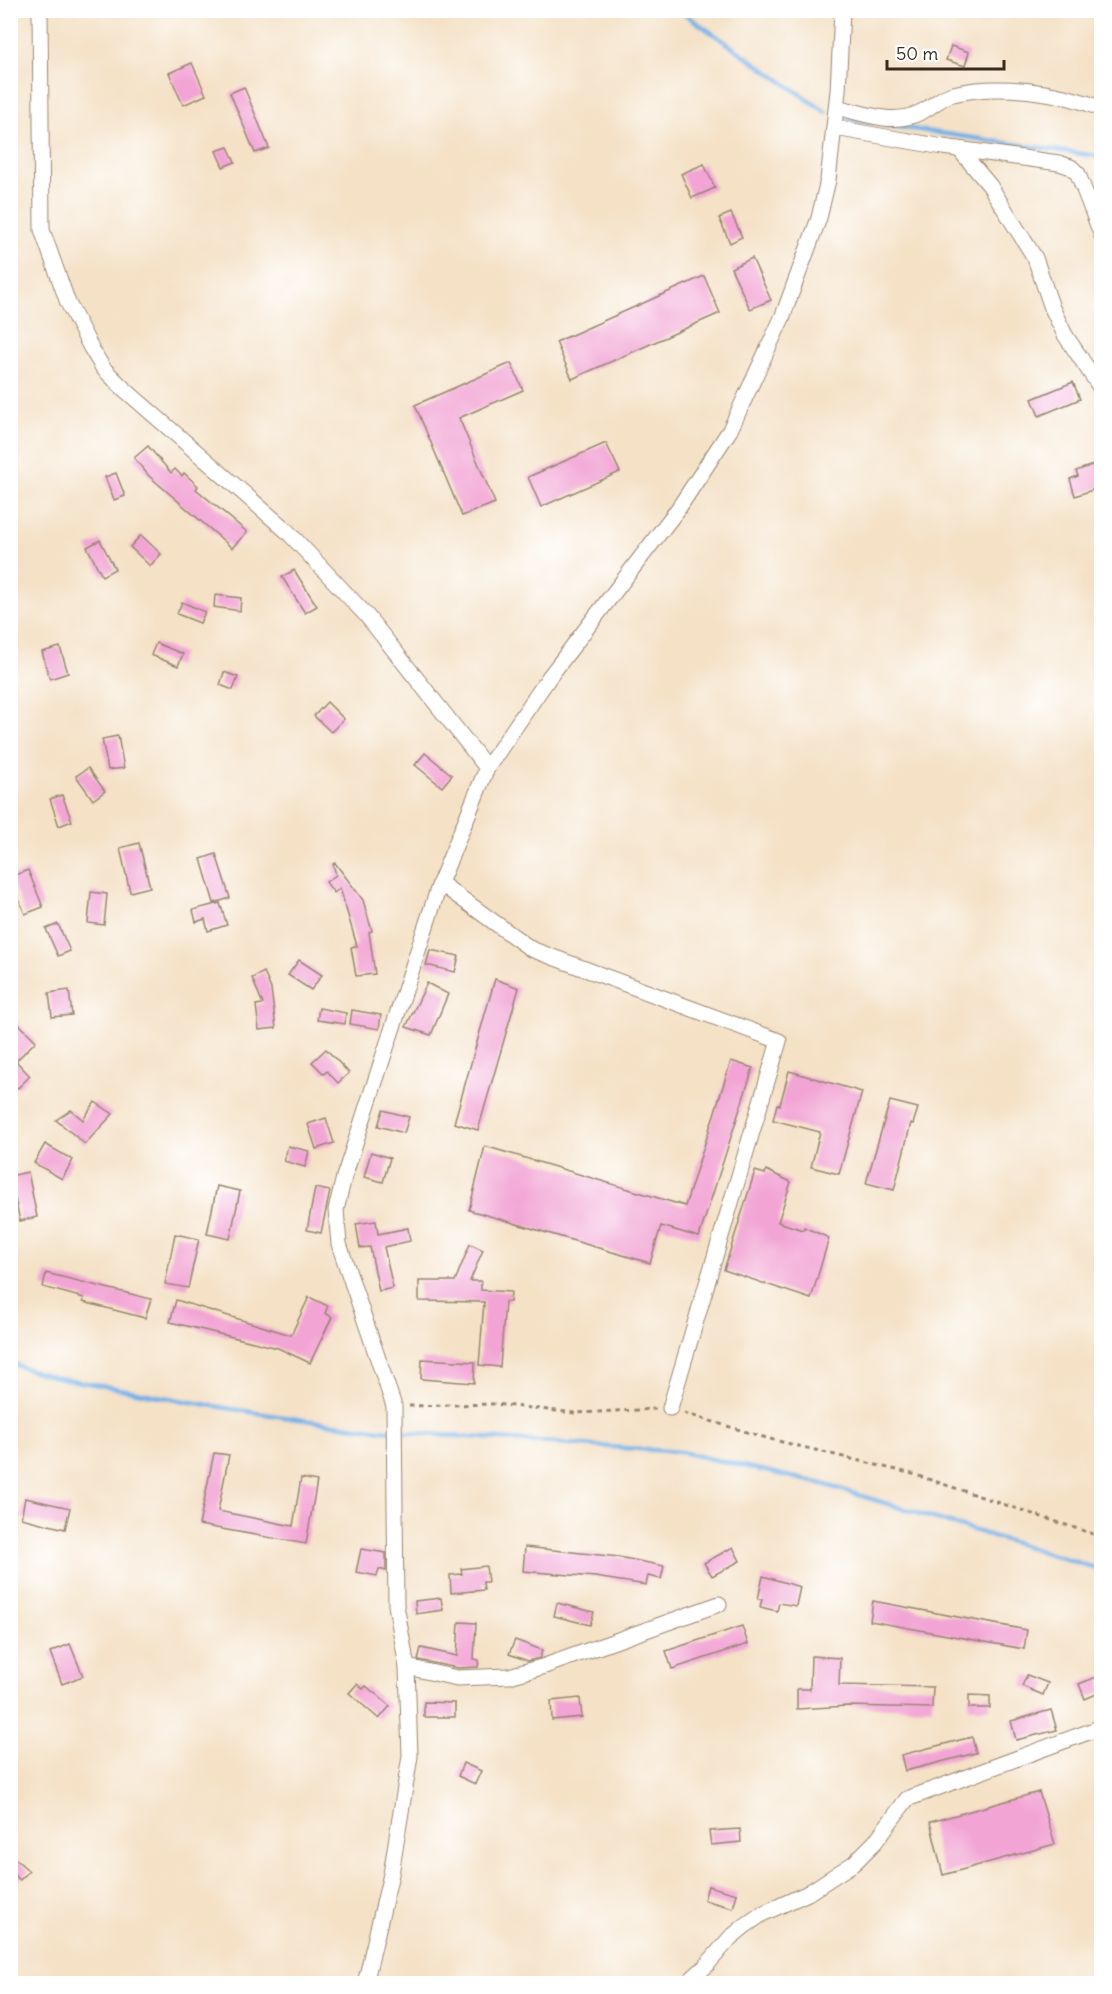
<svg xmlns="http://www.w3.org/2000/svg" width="1112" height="1994" font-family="Delius,sans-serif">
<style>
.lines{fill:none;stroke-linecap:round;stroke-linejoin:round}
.stream{stroke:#76b0e6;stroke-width:4.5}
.building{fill:#f2a4d4}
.street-casing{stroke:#988672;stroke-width:17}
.path{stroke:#988672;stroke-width:3;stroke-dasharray:4.5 4.5;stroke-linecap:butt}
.street{stroke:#fff;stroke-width:15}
</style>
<rect width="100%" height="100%" fill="#fff"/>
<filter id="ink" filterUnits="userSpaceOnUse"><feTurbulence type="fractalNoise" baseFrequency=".0167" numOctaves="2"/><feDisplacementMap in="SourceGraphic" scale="12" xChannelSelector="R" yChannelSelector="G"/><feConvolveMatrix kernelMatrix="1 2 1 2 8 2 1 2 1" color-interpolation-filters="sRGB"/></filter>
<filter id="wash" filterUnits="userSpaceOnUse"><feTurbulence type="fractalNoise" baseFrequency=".008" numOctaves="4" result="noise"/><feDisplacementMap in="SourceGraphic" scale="24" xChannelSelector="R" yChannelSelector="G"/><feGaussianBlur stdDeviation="1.35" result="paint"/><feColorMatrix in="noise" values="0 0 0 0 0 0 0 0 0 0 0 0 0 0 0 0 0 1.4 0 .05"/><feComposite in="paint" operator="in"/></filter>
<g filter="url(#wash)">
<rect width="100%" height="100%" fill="#f4e1c6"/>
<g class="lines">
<!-- stream -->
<g class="stream">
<path d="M679 10 826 112"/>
<path d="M841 119 871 123"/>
<path d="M885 125 1102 157"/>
<path d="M10 1362C46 1379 88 1382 126 1390 214 1407 302 1421 390 1431"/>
<path d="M398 1432 681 1452 823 1484 1102 1570"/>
</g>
</g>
<g id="blocks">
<!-- building -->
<g class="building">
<path d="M951 46 969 52 965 66 946 60Z"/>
<path d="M192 63 206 95 183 105 169 73Z"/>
<path d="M244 87 269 148 255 153 230 93Z"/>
<path d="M228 147 235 162 223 167 216 151Z"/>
<path d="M704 164 715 188 692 198 681 174Z"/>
<path d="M731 213 742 237 730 243 719 218Z"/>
<path d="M752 258 771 300 750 309 731 268Z"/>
<path d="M704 276 720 313 572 379 556 342Z"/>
<path d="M511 363 523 390 459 418 495 503 462 516 415 405Z"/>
<path d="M1073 382 1080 399 1039 416 1032 399Z"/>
<path d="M606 443 620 472 541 507 528 477Z"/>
<path d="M148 446 171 473 175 469 182 476 184 473 198 486 196 489 247 532 232 548 149 476 134 458Z"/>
<path d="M1101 462V487L1075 496 1070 479 1078 476 1076 471Z"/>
<path d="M116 473 125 496 114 500 105 477Z"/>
<path d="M141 535 161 554 150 566 130 547Z"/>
<path d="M100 540 115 569 102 576 87 547Z"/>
<path d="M294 570 317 606 305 613 282 577Z"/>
<path d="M215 595 241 598 240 611 214 607Z"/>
<path d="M182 602 205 612 200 623 177 614Z"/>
<path d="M156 643 183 654 178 666 151 655Z"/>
<path d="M60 647 68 673 50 679 42 652Z"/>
<path d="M224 672 238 677 233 690 220 685Z"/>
<path d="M327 702 344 719 331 732 314 716Z"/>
<path d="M118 736 124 768 108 770 102 739Z"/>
<path d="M425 753 452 775 442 787 415 765Z"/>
<path d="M88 768 105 791 93 800 76 776Z"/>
<path d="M62 795 72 821 59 826 50 799Z"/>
<path d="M139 843 150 887 130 892 120 848Z"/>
<path d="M216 854 230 898 214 903 201 859Z"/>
<path d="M335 863 363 900 372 931 369 932 375 974 356 976 351 947 357 946 340 888 334 893 326 882 336 875 333 864Z"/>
<path d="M28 870 43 907 25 914 10 877Z"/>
<path d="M91 892 107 894 104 925 88 923Z"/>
<path d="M220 903 227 925 208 931 205 919 196 922 193 910Z"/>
<path d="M58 924 70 951 58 956 46 929Z"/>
<path d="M430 950 459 956 455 972 426 965Z"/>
<path d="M299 960 322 975 311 990 288 975Z"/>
<path d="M264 972 271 989 276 1028 259 1030 256 1005 263 1004 252 978Z"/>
<path d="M495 979 519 988 478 1130 454 1123Z"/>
<path d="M427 983 448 994 431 1035 406 1027Z"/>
<path d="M69 990 72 1015 52 1017 49 993Z"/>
<path d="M319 1008 346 1013 345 1024 317 1020Z"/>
<path d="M352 1010 381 1015 379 1029 350 1024Z"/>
<path d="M10 1015 36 1041 16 1061 30 1076 18 1088 10 1081Z"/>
<path d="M326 1049 349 1073 338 1083 327 1071 324 1074 312 1062Z"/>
<path d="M731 1061 753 1068 699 1237 661 1226 650 1263 469 1210 485 1146 685 1206Z"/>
<path d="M789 1071 862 1092 839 1174 811 1167 820 1132 773 1120 777 1104 780 1105Z"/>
<path d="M890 1101 918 1108 913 1124 911 1123 894 1190 866 1183Z"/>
<path d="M95 1102 113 1114 85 1144 56 1120 71 1110 83 1120Z"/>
<path d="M383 1110 409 1117 404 1133 378 1126Z"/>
<path d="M326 1118 334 1143 316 1149 308 1124Z"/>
<path d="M45 1144 73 1160 62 1179 34 1163Z"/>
<path d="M288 1146 309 1151 305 1167 284 1161Z"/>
<path d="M371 1152 390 1158 383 1182 364 1177Z"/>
<path d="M766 1170 791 1182 778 1222 803 1230 804 1227 829 1238 811 1299 724 1270 755 1171 765 1174Z"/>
<path d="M28 1172 37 1217 20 1221 10 1176Z"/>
<path d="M217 1186 240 1191 230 1239 207 1234Z"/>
<path d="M315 1188 330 1191 321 1233 307 1230Z"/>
<path d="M376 1221 378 1234 408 1228 410 1241 384 1247 393 1288 379 1291 370 1247 360 1248 356 1224Z"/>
<path d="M175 1234 199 1239 188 1288 165 1284Z"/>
<path d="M470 1244 483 1250 470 1281H481V1290L511 1292 510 1302H505L500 1367 479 1365 484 1302 419 1301V1281H455Z"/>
<path d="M46 1273 151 1299 145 1318 83 1302 84 1298 43 1287Z"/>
<path d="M309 1297 328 1306 325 1313 332 1317 310 1363 278 1348 170 1322 176 1300 291 1335Z"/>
<path d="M422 1359 475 1362 474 1383 421 1379Z"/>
<path d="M214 1453 229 1455 218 1511 293 1526 301 1478 317 1481 306 1544 199 1525Z"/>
<path d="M25 1498 70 1508 65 1529 21 1518Z"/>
<path d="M525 1547 619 1557 664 1566 661 1579 648 1576 646 1585 595 1577 523 1571Z"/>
<path d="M733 1547 740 1561 712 1576 704 1563Z"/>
<path d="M361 1549 386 1553V1571L379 1569 377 1576 356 1572Z"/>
<path d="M486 1566 488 1582H483L484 1590 451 1593 450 1575 462 1574 461 1569Z"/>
<path d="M763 1576 800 1587 796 1606 779 1603 777 1611 760 1607 762 1599H758Z"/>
<path d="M441 1598 443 1610 416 1614 415 1601Z"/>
<path d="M873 1601 1027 1630 1024 1649 870 1621Z"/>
<path d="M557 1603 594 1612 590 1625 554 1616Z"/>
<path d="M459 1622 476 1623 474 1659 479 1660 478 1667 458 1668 418 1660 421 1648 457 1656Z"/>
<path d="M742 1626 748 1644 672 1669 666 1651Z"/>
<path d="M515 1640 542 1650 540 1658 528 1661 509 1654Z"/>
<path d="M70 1644 83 1676 62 1684 50 1652Z"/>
<path d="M811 1656 840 1658 839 1685 933 1687 932 1708 847 1706 797 1709V1689H810Z"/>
<path d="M1027 1675 1048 1683 1043 1695 1022 1686Z"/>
<path d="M1101 1675V1692L1085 1699 1079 1684Z"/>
<path d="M357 1684 363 1689 366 1686 390 1706 379 1719 349 1693Z"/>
<path d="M969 1695 990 1696V1708H969Z"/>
<path d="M580 1698 582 1717 552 1720 551 1701Z"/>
<path d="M424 1702 455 1703V1717H424Z"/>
<path d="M1051 1710 1057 1730 1016 1740 1011 1721Z"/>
<path d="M972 1737 976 1753 905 1771 901 1755Z"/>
<path d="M463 1763 481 1771 475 1784 458 1776Z"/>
<path d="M1039 1792 1055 1844 943 1875 930 1822Z"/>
<path d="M740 1829 741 1842 711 1845 709 1831Z"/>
<path d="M10 1854 29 1871 20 1880 10 1871Z"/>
<path d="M708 1886 737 1894 733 1908 704 1900Z"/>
</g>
</g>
</g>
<g filter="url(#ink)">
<use href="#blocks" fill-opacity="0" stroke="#988672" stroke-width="1.5"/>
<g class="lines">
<!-- street casing -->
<g class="street-casing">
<g id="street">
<path d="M40 10 42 230 68 303 91 348 103 368 123 388 287 531 367 616 487 768"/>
<path d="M837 107C865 114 894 126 921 112 932 107 942 96 953 94 997 83 1060 91 1102 109"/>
<path d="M835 128 943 147 1059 163 1071 167 1078 174 1102 236"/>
<path d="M959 149 990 186 1035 258 1052 308 1065 335 1102 390"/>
<path d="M440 883 531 949 779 1041 670 1408"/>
<path d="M407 1667 457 1678 509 1676 542 1667 719 1604"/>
<path d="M365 1984 391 1874 410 1756 407 1667 396 1605 394 1406 339 1244 336 1210 344 1177 440 883 487 768 550 676 678 509 730 430 782 318 819 218 828 180 838 91 842 10"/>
<path d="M686 1984 706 1966 730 1938 746 1925 762 1914 808 1893 854 1863 875 1842 907 1799 1102 1727"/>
</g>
</g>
<!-- path -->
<g class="path">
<path d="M409 1406 494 1404 576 1413 657 1409"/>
<path d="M684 1413 770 1439 913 1474 1102 1537"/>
</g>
<!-- street -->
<use href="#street" class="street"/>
</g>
</g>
<!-- margin -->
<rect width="1112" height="1994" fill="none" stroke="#fff" stroke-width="36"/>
<!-- scale -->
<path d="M887 60v9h117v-9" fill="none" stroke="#3b2a1e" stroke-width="3"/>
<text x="896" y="60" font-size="18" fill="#3b2a1e" stroke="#ffffff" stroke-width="4.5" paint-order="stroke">50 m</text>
</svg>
